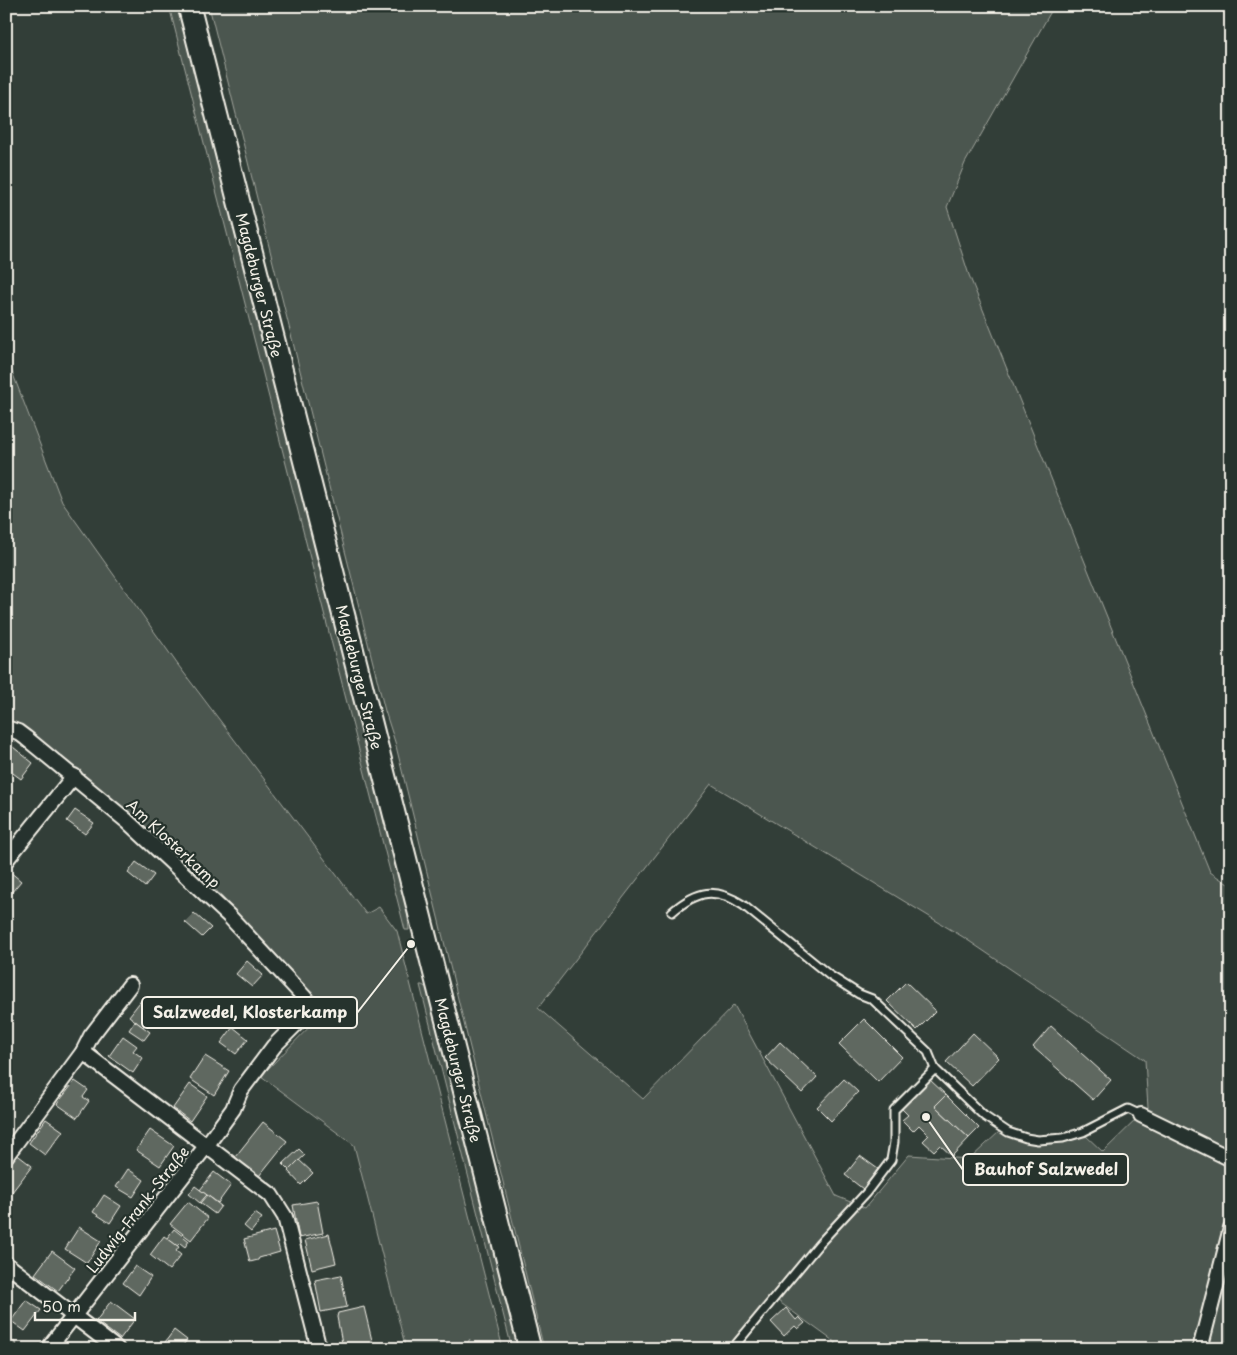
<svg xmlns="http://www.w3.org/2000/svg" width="1237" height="1355" font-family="'Playpen Sans',sans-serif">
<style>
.green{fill:#4c564f;stroke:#a0a49c;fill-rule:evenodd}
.building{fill:#5f6861;stroke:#f4f1e8}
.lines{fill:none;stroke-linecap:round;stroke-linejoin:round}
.lane-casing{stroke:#f4f1e8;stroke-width:11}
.street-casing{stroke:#f4f1e8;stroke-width:18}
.primary-casing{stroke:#f4f1e8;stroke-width:25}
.lane{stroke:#26332d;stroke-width:7}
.street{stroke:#26332d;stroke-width:14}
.primary{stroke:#26332d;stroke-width:21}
.labels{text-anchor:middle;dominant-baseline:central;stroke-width:4.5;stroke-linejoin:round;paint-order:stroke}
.street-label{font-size:15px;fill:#f4f1e8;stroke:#26332d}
.leader{fill:none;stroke:#f4f1e8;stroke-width:2}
.callout-dot{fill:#f4f1e8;stroke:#26332d;stroke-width:2}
.callout{fill:#26332d;stroke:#f4f1e8;stroke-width:2}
.callout-label{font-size:16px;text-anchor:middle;font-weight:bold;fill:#f4f1e8}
</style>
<rect width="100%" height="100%" fill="#323e38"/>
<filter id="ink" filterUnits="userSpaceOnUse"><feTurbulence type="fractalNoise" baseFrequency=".02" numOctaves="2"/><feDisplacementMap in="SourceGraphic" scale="10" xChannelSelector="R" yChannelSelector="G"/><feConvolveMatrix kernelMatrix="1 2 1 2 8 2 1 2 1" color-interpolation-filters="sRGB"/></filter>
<g filter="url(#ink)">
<!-- green -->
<g class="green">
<path d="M169 6H177L406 891 409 930H405Z"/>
<path d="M209 6H1054L965 163 947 207 969 275 1210 872 1231 886V1349H832L836 1343 771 1296 730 1349H544L395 742 385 711ZM711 784 963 937 1145 1060 1148 1108 1103 1152 1084 1134 1038 1143 1015 1138 1000 1131 970 1159 909 1155 865 1208 836 1196 734 1005 643 1099 538 1008Z"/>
<path d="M6 356 62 502 178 665 366 914 379 907 397 931 503 1349H464L470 1339 463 1349H406L354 1145 261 1076 329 1007 310 991 208 882 80 773 22 728 6 723Z"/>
<path d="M420 985H422L431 990 522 1349H512Z"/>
</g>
<!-- building -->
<g class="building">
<path d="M13 747 33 763 21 779 6 768V755Z"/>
<path d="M75 810 94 823 85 834 67 821Z"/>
<path d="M136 862 154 875 145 887 128 873Z"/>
<path d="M9 871 21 881 6 899V875Z"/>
<path d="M194 913 211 928 202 937 185 922Z"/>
<path d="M247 961 263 975 252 987 236 974Z"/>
<path d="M906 982 936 1011 917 1030 887 1001Z"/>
<path d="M143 998 157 1009 143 1027 129 1016Z"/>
<path d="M864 1019 902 1057 878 1082 839 1044Z"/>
<path d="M135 1021 150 1032 144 1040 129 1030Z"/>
<path d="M1051 1026 1111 1080 1093 1100 1033 1047Z"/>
<path d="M233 1027 248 1039 236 1054 221 1043Z"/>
<path d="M973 1033 999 1058 972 1086 946 1062Z"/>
<path d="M123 1036 137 1046 133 1051 143 1058 133 1073 109 1056Z"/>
<path d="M780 1042 817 1077 802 1093 765 1058Z"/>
<path d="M205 1056 229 1071 214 1095 190 1079Z"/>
<path d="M844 1079 858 1092 831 1121 817 1107Z"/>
<path d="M929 1079 946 1095 935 1106 969 1138 952 1156 940 1145 934 1151 923 1141 929 1135 919 1125 913 1131 902 1120 908 1115 901 1108Z"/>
<path d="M75 1081 88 1090 83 1097 89 1101 77 1118 57 1104Z"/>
<path d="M190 1084 207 1096 190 1121 173 1108Z"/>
<path d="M946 1095 979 1128 969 1138 935 1106Z"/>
<path d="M46 1119 63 1131 45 1155 29 1143Z"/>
<path d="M263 1122 287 1141 259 1176 235 1157Z"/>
<path d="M150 1130 174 1146 160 1166 136 1150Z"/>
<path d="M299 1149 305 1155 289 1170 283 1164Z"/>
<path d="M15 1153 32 1166 12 1192 6 1188V1165Z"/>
<path d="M860 1156 878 1169 863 1189 845 1175Z"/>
<path d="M299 1160 313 1173 301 1185 288 1171Z"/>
<path d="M128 1169 144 1180 133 1197 116 1187Z"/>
<path d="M214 1172 231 1185 218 1203 200 1190Z"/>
<path d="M195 1186 207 1195 200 1203 189 1194Z"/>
<path d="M104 1195 121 1206 110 1223 93 1212Z"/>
<path d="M207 1195 221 1206 215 1214 200 1203Z"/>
<path d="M317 1201 323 1233 299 1238 293 1205Z"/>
<path d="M188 1202 208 1218 191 1240 170 1224Z"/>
<path d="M255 1213 262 1218 251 1232 244 1226Z"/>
<path d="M79 1227 101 1241 87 1263 65 1249Z"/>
<path d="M174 1229 189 1241 185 1247 180 1243 177 1246 167 1238Z"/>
<path d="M274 1231 280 1252 259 1258 258 1260 250 1262 244 1239Z"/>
<path d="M329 1234 336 1263 312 1269 305 1240Z"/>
<path d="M164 1236 179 1247 176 1251 181 1255 169 1270 150 1255Z"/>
<path d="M52 1251 75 1268 58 1291 35 1274Z"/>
<path d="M135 1266 151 1277 139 1295 123 1283Z"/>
<path d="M341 1275 347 1307 321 1312 315 1280Z"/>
<path d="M26 1300 41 1310 25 1331 11 1321Z"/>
<path d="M111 1301 135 1319 120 1339 96 1321Z"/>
<path d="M364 1307 374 1349H347L348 1344 342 1343 337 1317 338 1313Z"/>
<path d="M786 1308 796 1320 799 1317 805 1323 798 1329 795 1326 784 1336 771 1322Z"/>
<path d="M174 1330 187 1340 180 1349H160Z"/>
<path d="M6 1336 17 1344 13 1349H6Z"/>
<path d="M81 1343 89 1349H76Z"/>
<path d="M773 1344 778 1349H768Z"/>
</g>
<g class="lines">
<!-- lane casing -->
<g class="lane-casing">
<g id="lane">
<path d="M672 912C698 890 715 887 743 905L829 975 859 994 872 999 928 1052 935 1069 984 1116 1008 1132 1026 1138 1038 1140 1063 1138 1083 1132 1128 1109 1141 1115"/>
<path d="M732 1349 819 1244 866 1193 891 1160 894 1142V1110L935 1069"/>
</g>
</g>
<!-- street casing -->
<g class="street-casing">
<g id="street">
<path d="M6 728 18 732 26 738 127 821 229 916 306 999 299 1021 274 1046 241 1090 233 1109 207 1145 48 1349"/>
<path d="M6 860 74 776"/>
<path d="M83 1052 271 1195 285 1217 319 1349"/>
<path d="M1141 1115 1231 1159"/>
<path d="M6 1156 83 1052 91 1036 130 985"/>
<path d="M6 1264 117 1349"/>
<path d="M1200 1349 1231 1228"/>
</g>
</g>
<!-- primary casing -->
<g class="primary-casing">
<path id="primary" d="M189 6 530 1349"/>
</g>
<!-- lane -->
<use href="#lane" class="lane"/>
<!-- street -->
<use href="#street" class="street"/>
<!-- primary -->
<use href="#primary" class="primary"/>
</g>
</g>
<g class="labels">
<!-- street labels -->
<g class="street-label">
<text transform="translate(260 285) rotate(76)">Magdeburger Straße</text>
<text transform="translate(360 677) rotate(76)">Magdeburger Straße</text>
<text transform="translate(174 843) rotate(43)">Am Klosterkamp</text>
<text transform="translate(459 1070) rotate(76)">Magdeburger Straße</text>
<text transform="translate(137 1209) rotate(-52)">Ludwig-Frank-Straße</text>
</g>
</g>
<!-- callouts -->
<path class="leader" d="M411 944L357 1013M926 1117L963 1170"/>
<g class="callout-dot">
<circle cx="411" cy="944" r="5"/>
<circle cx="926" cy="1117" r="5"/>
</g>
<g class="callout">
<rect x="142" y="997" width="215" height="31" rx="5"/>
<rect x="963" y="1154" width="165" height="31" rx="5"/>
</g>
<g class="callout-label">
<text x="250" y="1018">Salzwedel, Klosterkamp</text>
<text x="1046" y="1175">Bauhof Salzwedel</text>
</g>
<!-- margin -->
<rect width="1237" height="1355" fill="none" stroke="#26332d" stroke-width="25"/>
<rect x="12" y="12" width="1212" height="1330" fill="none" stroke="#f4f1e8" stroke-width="2" filter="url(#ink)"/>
<!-- scale -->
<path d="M35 1312v8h100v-8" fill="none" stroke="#f4f1e8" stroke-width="2.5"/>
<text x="42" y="1312" font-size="15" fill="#f4f1e8" stroke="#26332d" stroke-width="4" paint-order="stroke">50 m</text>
</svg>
